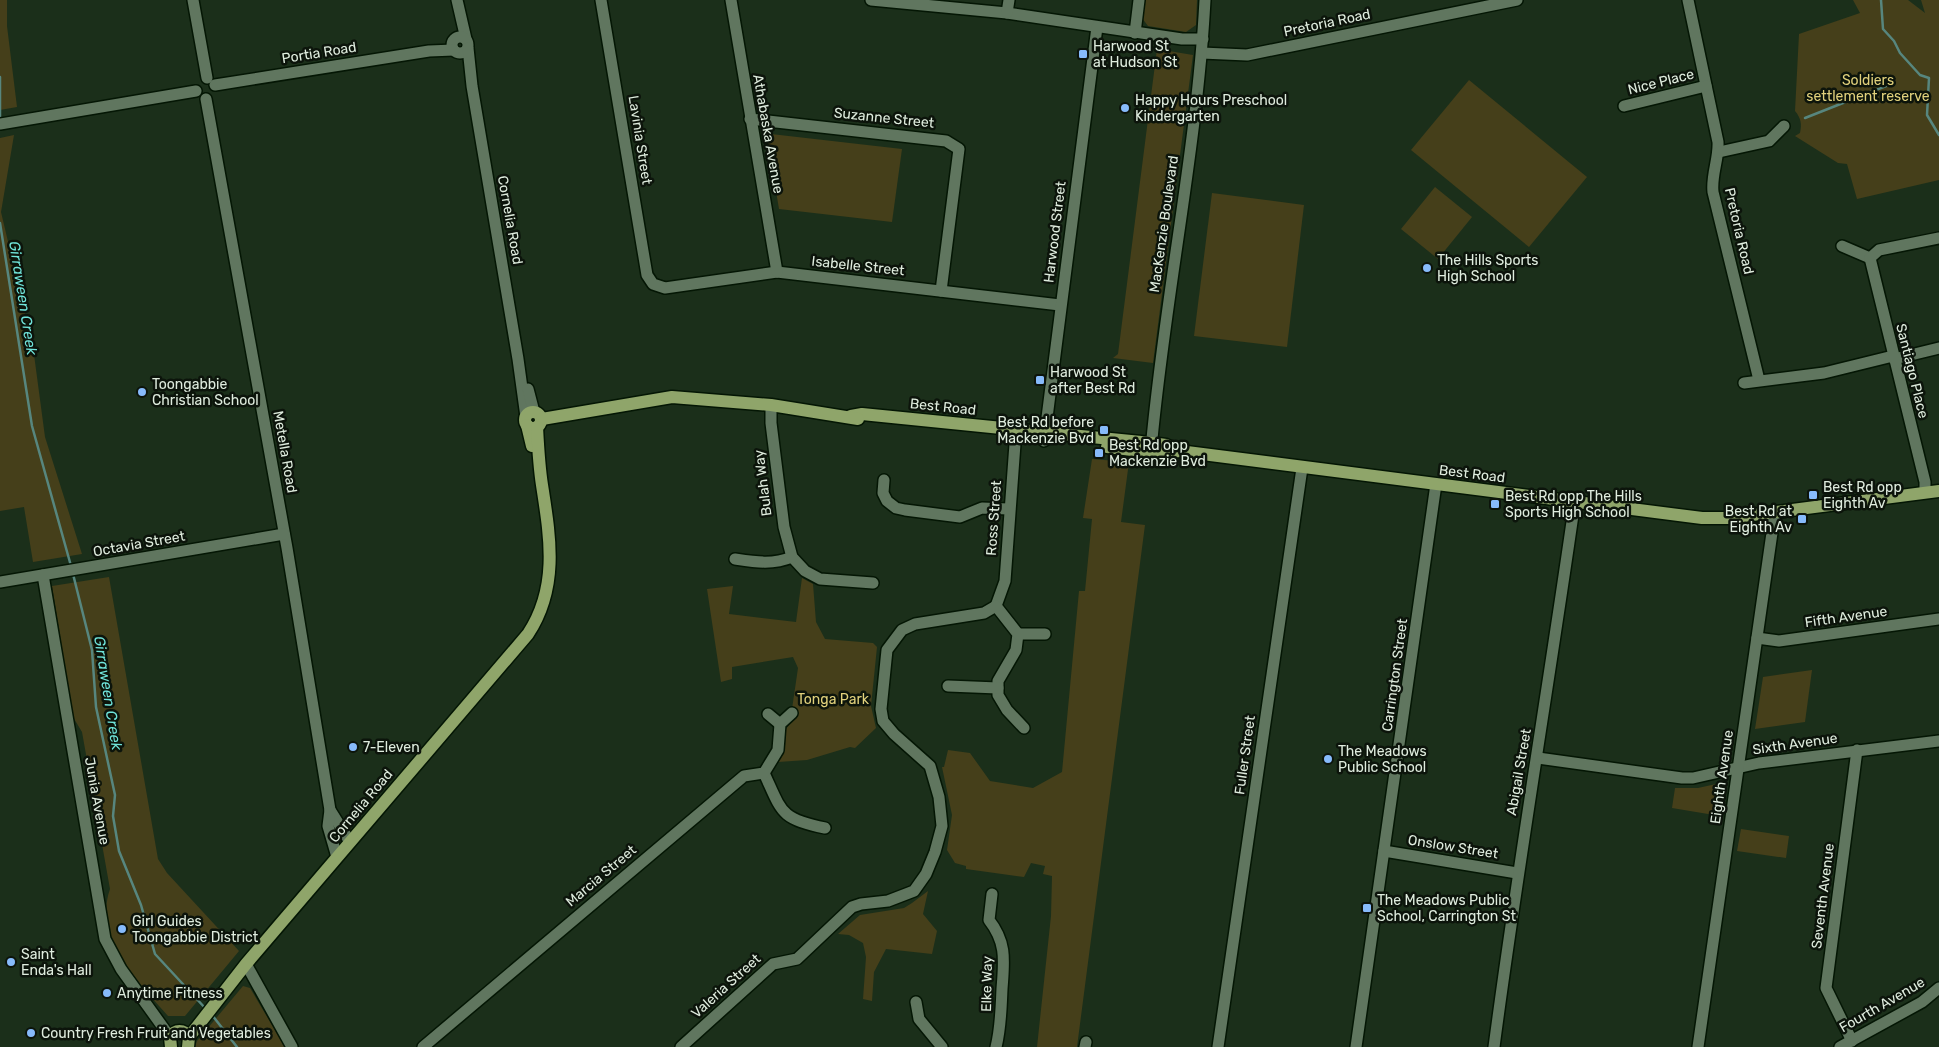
<svg xmlns="http://www.w3.org/2000/svg" width="1939" height="1047" font-family="Rubik,sans-serif">
<style>
.green{fill:#453f1a}
.lines{fill:none;stroke-linecap:round;stroke-linejoin:round}
.stream{stroke:#57867e;stroke-width:2.5}
.minor-casing{stroke:#041604;stroke-width:14}
.major-casing{stroke:#041604;stroke-width:15}
.minor{stroke:#60765f;stroke-width:11}
.major{stroke:#8fa56a;stroke-width:12}
.poi-dot{fill:#87bbfb;stroke:#0c140b;stroke-width:2}
.labels{text-anchor:middle;dominant-baseline:central;stroke-width:5;stroke-linejoin:round;paint-order:stroke}
.street-label{font-size:14px;fill:#dfecde;stroke:#0c140b}
.poi-label{font-size:14px;fill:#dfecde;stroke:#0c140b;text-anchor:start}
.park-label{font-size:14px;fill:#e1d17c;stroke:#0c140b}
.water-label{font-size:15px;font-style:italic;fill:#70e4da;stroke:#0c140b}
</style>
<rect width="100%" height="100%" fill="#1b2f1a"/>
<!-- green -->
<g class="green">
<path d="M0 0H7V26L17 107 0 110Z"/>
<path d="M1142 0H1197L1196 25 1186 32 1148 26 1142 18Z"/>
<path d="M1853 0H1908L1925 13 1921 0H1939V180L1857 199 1847 164 1838 163 1795 136 1800 133C1802 124 1801 118 1795 111L1799 34 1860 13Z"/>
<path d="M1157 49 1193 55 1153 363 1113 358 1118 354Z"/>
<path d="M1469 80 1587 177 1529 247 1411 150Z"/>
<path d="M771 134 902 149 892 222 779 209 767 137Z"/>
<path d="M14 135 1 212 33 347 45 437 82 554 33 562 24 507 0 511V138Z"/>
<path d="M1435 187 1472 217 1438 259 1401 229Z"/>
<path d="M1212 193 1304 205 1287 347 1194 336Z"/>
<path d="M1092 459 1129 462 1121 522 1145 525 1077 1047H1037L1051 916 1052 876 1043 874 1045 866 1031 863 1024 877 966 869V866L955 863 947 850 952 815 942 767H944L948 750 970 753 990 781 1033 788 1062 772 1079 591H1085L1092 519 1083 518Z"/>
<path d="M109 577 158 859 167 873 239 951 185 1016H168C139 983 93 937 110 889L82 732 73 717 52 586Z"/>
<path d="M802 578 813 584 816 622 825 639 873 643 877 647 871 706 876 728 855 748 850 747 807 760 778 762 785 745 786 729 797 715 792 709 798 668 793 657 732 667V679L721 682 707 589 733 586 729 614 796 622Z"/>
<path d="M1812 670 1805 722 1755 729 1763 677Z"/>
<path d="M1716 784C1729 789 1722 805 1720 816L1672 808 1675 788H1698Z"/>
<path d="M1741 829 1789 836 1786 858 1737 851Z"/>
<path d="M928 891 923 914 937 931 932 954 886 949 874 972 872 1001 863 999 866 957 863 943 849 935 838 934 860 915 904 908 912 903Z"/>
<path d="M243 986 250 988 285 1047H195L197 1041Z"/>
</g>
<g class="lines">
<!-- stream -->
<g class="stream">
<path d="M1881 0 1883 29 1894 41 1900 53 1920 75 1929 78 1927 115 1939 135"/>
<path d="M0 77V121"/>
<path d="M1805 118 1886 86"/>
<path d="M0 223 32 426 71 566"/>
<path d="M73 574 92 650 96 707 115 795 113 816 119 851 141 905 155 954 206 1009"/>
<path d="M212 1015 237 1047"/>
</g>
<!-- minor casing -->
<g class="minor-casing">
<g id="minor">
<path d="M193 0 207 78"/>
<path d="M457 0 466 39"/>
<path d="M601 0 647 275 653 284 665 288 777 272 1060 305"/>
<path d="M731 0 777 272"/>
<path d="M871 0 1007 13 1182 39H1203"/>
<path d="M1688 0 1718 142C1719 159 1711 175 1713 192L1759 380"/>
<path d="M1007 13 1009 0"/>
<path d="M1135 33 1139 0"/>
<circle cx="460" cy="45" r="8"/>
<path d="M468 48 472 86 518 359 526 417"/>
<path d="M1202 53 1247 55 1517 0"/>
<path d="M215 85 429 51 454 50"/>
<path d="M206 99 287 548 330 810 350 842"/>
<path d="M1624 106 1706 86"/>
<path d="M750 119 946 141 959 149 941 291"/>
<path d="M0 124 196 91"/>
<path d="M1719 152 1769 141 1784 126"/>
<path d="M1842 246 1870 258"/>
<path d="M1894 359 1939 348"/>
<path d="M1744 383 1824 373 1893 356"/>
<path d="M528 389 534 412"/>
<path d="M771 405V423L784 527 792 557 805 571 820 579 873 583"/>
<path d="M1044 441 1097 27"/>
<path d="M1151 450C1164 300 1197 151 1205 0"/>
<path d="M884 480 883 493 887 501 896 508 905 510 960 517 982 508 1009 509"/>
<path d="M1925 491V482L1870 258 1879 250 1939 238"/>
<path d="M735 559C755 562 773 565 792 557"/>
<path d="M43 575 105 939 121 969 170 1037"/>
<path d="M0 582 284 534"/>
<path d="M996 606 1005 581 1016 430"/>
<path d="M996 606 1018 634 1016 650 998 681V695L1007 710 1024 728"/>
<path d="M1018 634H1045"/>
<path d="M1757 638 1779 641 1939 619"/>
<path d="M948 686 998 688"/>
<path d="M768 714 780 724"/>
<path d="M1538 758 1682 778H1693L1759 763 1939 741"/>
<path d="M764 773C782 812 780 819 825 828"/>
<path d="M330 810 328 826 337 857"/>
<path d="M1384 851 1517 873"/>
<path d="M992 894 989 920C1007 943 1004 961 1002 989 1001 1009 1001 1027 996 1047"/>
<path d="M246 964 292 1047"/>
<path d="M916 1002 919 1019 942 1047"/>
<path d="M1852 1041 1826 988 1857 750"/>
<path d="M423 1047 744 776 764 773 778 750 780 724 792 713"/>
<path d="M681 1047 773 964 797 959 852 907 861 904 888 901 914 891 926 874 935 852 942 826 939 797 930 766 894 734 883 721 881 709 887 650 902 630 915 624 984 613 996 606"/>
<path d="M1085 1047 1086 1042"/>
<path d="M1218 1047 1302 468"/>
<path d="M1356 1047 1436 484"/>
<path d="M1494 1047C1518 865 1549 683 1575 501"/>
<path d="M1698 1047 1775 512"/>
<path d="M1840 1047 1922 1002 1939 988"/>
</g>
</g>
<!-- major casing -->
<g class="major-casing">
<g id="major">
<circle cx="533" cy="420" r="8"/>
<path d="M851 416 862 414 1151 443 1166 445 1179 451 1702 518H1729L1939 491"/>
<path d="M542 419 672 397 771 405 858 419"/>
<path d="M527 425 532 446"/>
<path d="M1107 447 1166 454 1179 451"/>
<path d="M189 1037 246 964 528 634C559 587 550 537 542 485 539 466 538 446 537 427"/>
<path d="M171 1047 170 1037C175 1029 184 1029 189 1037L188 1047"/>
</g>
</g>
<!-- minor -->
<use href="#minor" class="minor"/>
<!-- major -->
<use href="#major" class="major"/>
</g>
<!-- markers -->
<g class="poi-dot">
<rect x="1078" y="49" width="10" height="10" rx="2.5"/>
<circle cx="1125" cy="108" r="5"/>
<circle cx="1427" cy="268" r="5"/>
<rect x="1035" y="375" width="10" height="10" rx="2.5"/>
<circle cx="142" cy="392" r="5"/>
<rect x="1099" y="425" width="10" height="10" rx="2.5"/>
<rect x="1094" y="448" width="10" height="10" rx="2.5"/>
<rect x="1808" y="490" width="10" height="10" rx="2.5"/>
<rect x="1490" y="499" width="10" height="10" rx="2.5"/>
<rect x="1797" y="514" width="10" height="10" rx="2.5"/>
<circle cx="353" cy="747" r="5"/>
<circle cx="1328" cy="759" r="5"/>
<rect x="1362" y="903" width="10" height="10" rx="2.5"/>
<circle cx="122" cy="929" r="5"/>
<circle cx="11" cy="962" r="5"/>
<circle cx="107" cy="993" r="5"/>
<circle cx="31" cy="1033" r="5"/>
</g>
<g class="labels">
<!-- street labels -->
<g class="street-label">
<text transform="translate(1327 23) rotate(-12)">Pretoria Road</text>
<text transform="translate(319 53) rotate(-9)">Portia Road</text>
<text transform="translate(1661 82) rotate(-14)">Nice Place</text>
<text transform="translate(884 118) rotate(6)">Suzanne Street</text>
<text transform="translate(768 134) rotate(80)">Athabaska Avenue</text>
<text transform="translate(640 140) rotate(81)">Lavinia Street</text>
<text transform="translate(510 220) rotate(80)">Cornelia Road</text>
<text transform="translate(1164 224) rotate(-82)">MacKenzie Boulevard</text>
<text transform="translate(1739 231) rotate(77)">Pretoria Road</text>
<text transform="translate(1055 232) rotate(-83)">Harwood Street</text>
<text transform="translate(858 266) rotate(6)">Isabelle Street</text>
<text transform="translate(1912 371) rotate(76)">Santiago Place</text>
<text transform="translate(943 407) rotate(6)">Best Road</text>
<text transform="translate(285 452) rotate(80)">Metella Road</text>
<text transform="translate(1472 474) rotate(7)">Best Road</text>
<text transform="translate(763 483) rotate(-97)">Bulah Way</text>
<text transform="translate(994 518) rotate(-86)">Ross Street</text>
<text transform="translate(139 544) rotate(-10)">Octavia Street</text>
<text transform="translate(1846 617) rotate(-8)">Fifth Avenue</text>
<text transform="translate(1395 675) rotate(-82)">Carrington Street</text>
<text transform="translate(1795 744) rotate(-8)">Sixth Avenue</text>
<text transform="translate(1245 755) rotate(-82)">Fuller Street</text>
<text transform="translate(1519 772) rotate(-80)">Abigail Street</text>
<text transform="translate(1722 777) rotate(-82)">Eighth Avenue</text>
<text transform="translate(97 801) rotate(80)">Junia Avenue</text>
<text transform="translate(361 806) rotate(-50)">Cornelia Road</text>
<text transform="translate(1453 847) rotate(9)">Onslow Street</text>
<text transform="translate(601 876) rotate(-40)">Marcia Street</text>
<text transform="translate(1823 896) rotate(-83)">Seventh Avenue</text>
<text transform="translate(987 984) rotate(-89)">Elke Way</text>
<text transform="translate(726 986) rotate(-42)">Valeria Street</text>
<text transform="translate(1882 1005) rotate(-30)">Fourth Avenue</text>
</g>
<!-- poi labels -->
<g class="poi-label">
<text x="1093" y="46">Harwood St<tspan x="1093" dy="16">at Hudson St</tspan></text>
<text x="1135" y="100">Happy Hours Preschool<tspan x="1135" dy="16">Kindergarten</tspan></text>
<text x="1437" y="260">The Hills Sports<tspan x="1437" dy="16">High School</tspan></text>
<text x="1050" y="372">Harwood St<tspan x="1050" dy="16">after Best Rd</tspan></text>
<text x="152" y="384">Toongabbie<tspan x="152" dy="16">Christian School</tspan></text>
<text x="1094" y="422" text-anchor="end">Best Rd before<tspan x="1094" dy="16">Mackenzie Bvd</tspan></text>
<text x="1109" y="445">Best Rd opp<tspan x="1109" dy="16">Mackenzie Bvd</tspan></text>
<text x="1823" y="487">Best Rd opp<tspan x="1823" dy="16">Eighth Av</tspan></text>
<text x="1505" y="496">Best Rd opp The Hills<tspan x="1505" dy="16">Sports High School</tspan></text>
<text x="1792" y="511" text-anchor="end">Best Rd at<tspan x="1792" dy="16">Eighth Av</tspan></text>
<text x="363" y="747">7-Eleven</text>
<text x="1338" y="751">The Meadows<tspan x="1338" dy="16">Public School</tspan></text>
<text x="1377" y="900">The Meadows Public<tspan x="1377" dy="16">School, Carrington St</tspan></text>
<text x="132" y="921">Girl Guides<tspan x="132" dy="16">Toongabbie District</tspan></text>
<text x="21" y="954">Saint<tspan x="21" dy="16">Enda's Hall</tspan></text>
<text x="117" y="993">Anytime Fitness</text>
<text x="41" y="1033">Country Fresh Fruit and Vegetables</text>
</g>
<!-- park labels -->
<g class="park-label">
<text x="1868" y="80">Soldiers<tspan x="1868" dy="16">settlement reserve</tspan></text>
<text x="833" y="699">Tonga Park</text>
</g>
<!-- water labels -->
<g class="water-label">
<text transform="translate(23 298) rotate(81)">Girraween Creek</text>
<text transform="translate(108 693) rotate(81)">Girraween Creek</text>
</g>
</g>
</svg>
